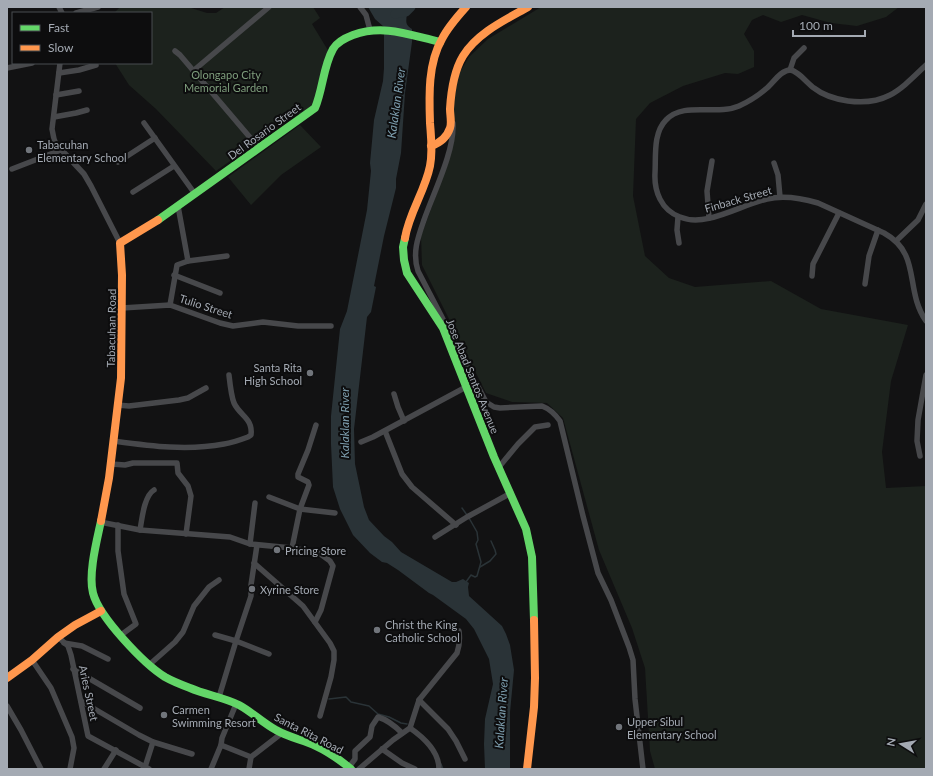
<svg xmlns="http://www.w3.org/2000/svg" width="933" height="776" font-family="Lato,sans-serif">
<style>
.green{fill:#1c221d}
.water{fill:#2a3337}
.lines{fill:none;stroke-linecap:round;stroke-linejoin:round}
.stream{stroke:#2a3337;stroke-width:1.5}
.river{stroke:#2a3337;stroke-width:9}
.street{stroke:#47484b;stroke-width:5.5}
.fast{stroke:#63d668;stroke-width:8}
.slow{stroke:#ff974d;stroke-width:8}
.poi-dot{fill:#71757b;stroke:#0d0d0e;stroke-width:1.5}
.labels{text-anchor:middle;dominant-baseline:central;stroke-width:4;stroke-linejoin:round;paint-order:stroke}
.park-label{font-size:11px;fill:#7e9d7c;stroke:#0d0d0e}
.street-label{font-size:11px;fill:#a4aab3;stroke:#0d0d0e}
.poi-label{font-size:11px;fill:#a4aab3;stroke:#0d0d0e;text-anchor:start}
.water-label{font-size:12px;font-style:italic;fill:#7c9cac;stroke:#0d0d0e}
</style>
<rect width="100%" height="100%" fill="#121213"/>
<!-- green -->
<g class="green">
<path d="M120 7H188L207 13H216L225 7H313L320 18 312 24 329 52 315 105 299 115 298 113 216 171 156 109 129 85 115 63H151V13H114Z"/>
<path d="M541 7H899L886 17 857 26 831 23 802 15 781 22 763 15 752 20 744 34 754 51V67L738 74 725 73 683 86 650 103 636 119 633 196 645 256 669 278 695 287 771 281 821 309 908 325 891 381 882 452 886 488 926 486V769H655L650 751 645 668 632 628 599 550 563 418 547 403 512 402 486 393 422 265 421 236 448 163 456 131 455 120 452 109 458 75 469 57 488 39Z"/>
<path d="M300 125 321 147 281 175 251 205 228 177Z"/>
</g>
<!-- water -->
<path class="water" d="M368 7H403L407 14C406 21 405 25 412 29V42L405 93 401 153 396 179V188L384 236 374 286 376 287 371 312 367 317 354 429 355 464 364 507 369 520 384 536 392 542 401 552 452 582H456L463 579 469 583 468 587 469 596 502 626 506 634 510 645 514 670 510 712V769H485L484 744 485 719 493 684 489 659 474 629 466 619 433 595 429 593 398 570 387 563 382 562 370 553 353 535 340 509 333 487 331 444V416L340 329 347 311 367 210 371 171 370 163 374 120 383 81 384 68V27L375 19Z"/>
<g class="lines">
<!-- stream -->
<g class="stream">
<path d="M462 508 467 515"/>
<path d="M480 567 490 561 496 554 495 550 491 541"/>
<path d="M466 582 471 575 475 577 477 576 481 562 476 544 478 540 477 532 469 518"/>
<path d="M329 699 346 697 351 702 369 706 378 714 389 717 401 723 407 724"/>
<path d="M441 764 443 769"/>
</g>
<!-- river -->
<path class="river" d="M395 14 406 12 411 7"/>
<!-- street -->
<g class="street">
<path d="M59 7 62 13"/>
<path d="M360 7 366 15 370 30"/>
<path d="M76 13 98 7"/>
<path d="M175 51 180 55 259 148"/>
<path d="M60 63 52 129 54 139 56 144 84 174 91 186 120 243"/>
<path d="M926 65C900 90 886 106 848 101 835 99 824 96 814 88 808 84 797 70 790 70 781 70 773 83 767 88 759 95 748 102 739 106 716 116 684 101 666 120 653 133 656 156 655 173 654 191 661 210 680 217 706 228 740 205 767 199 784 195 801 198 818 203L884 233C922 254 904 289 926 321"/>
<path d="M7 68 32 63"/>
<path d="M790 70 794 58 804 48"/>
<path d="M193 71 269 7"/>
<path d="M59 73 79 70 96 65"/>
<path d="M56 95 79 91"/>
<path d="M54 117 76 113 87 110"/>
<path d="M144 123 195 194"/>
<path d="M453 123C455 150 433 194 424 220 418 237 412 253 418 271L486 402 494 407 500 408 542 406C550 409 555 414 560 421L583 516 598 573 611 600 629 647 633 660 635 699 643 769"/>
<path d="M118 162 155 138"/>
<path d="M774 163 778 175 780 197"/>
<path d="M12 169 61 150"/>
<path d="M133 192 174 166"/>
<path d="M178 206 188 261"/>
<path d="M678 217 677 230 679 243"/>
<path d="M709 218 707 191 712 161"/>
<path d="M896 241 918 220 926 204"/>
<path d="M174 275 220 293"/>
<path d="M812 276 813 264 839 213"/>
<path d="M865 284 869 256 878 230"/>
<path d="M170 305 177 265 188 261 227 256"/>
<path d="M122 308 170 305 220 323 233 326 263 322 298 326H331"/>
<path d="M394 394 398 407 404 421"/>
<path d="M117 405 129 406 179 400 188 398 206 388"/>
<path d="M385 431 402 474 412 487 456 525"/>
<path d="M114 441C151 446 187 451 224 444 232 443 240 440 248 437L251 435C253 418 240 416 234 403 231 395 230 384 229 375"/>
<path d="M361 442 373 437 466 387"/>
<path d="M920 456 917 441 918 420 926 375"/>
<path d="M111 464 125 465 133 463H177L178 473 188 486 191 496 186 534"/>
<path d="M499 467 518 444 535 427 548 425"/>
<path d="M269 497 300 509 335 513"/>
<path d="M100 522 140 530 230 537 250 544 292 548 319 553 330 561 333 566 321 610 315 622"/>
<path d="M118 525V551L124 594 136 624 121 635"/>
<path d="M140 530C142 519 144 496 154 490"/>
<path d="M435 537 467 517 511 493"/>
<path d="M250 544 255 503"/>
<path d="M292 548 300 509 309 485 308 482 298 477V474L308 450 316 425"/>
<path d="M254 563 303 606 330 643 334 651V660L331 677 320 716"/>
<path d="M215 635 236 641 269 654"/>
<path d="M58 637 68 646 71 655 88 736 149 769"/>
<path d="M64 643 82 646 108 659"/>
<path d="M32 660 51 688 72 737 74 748 70 769"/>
<path d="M149 665 175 642 183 632 194 606 209 587 219 580"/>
<path d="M73 669 140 708"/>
<path d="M219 697 236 641 251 596V585L257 545"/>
<path d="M419 700 448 729 456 741 465 759"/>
<path d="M81 701 139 735 153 742 192 754"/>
<path d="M7 706 21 730 41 769"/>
<path d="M410 728C423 737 439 752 439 769"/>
<path d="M221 745 222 738 236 704"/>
<path d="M382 749 402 763 415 769"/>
<path d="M145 767 153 742"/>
<path d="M349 767 355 759V751L370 737 372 726 378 717C388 720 395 726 402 733"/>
<path d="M104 769 116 750"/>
<path d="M211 769 221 745 251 757"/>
<path d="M249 769 251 757 282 733"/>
<path d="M359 769 393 740 410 728 419 700 457 653C460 645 460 639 459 631"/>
</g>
<!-- fast -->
<g class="fast">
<path d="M158 220 315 108C323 89 323 67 333 49 337 42 345 38 353 35 384 24 409 35 440 42"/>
<path d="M405 238 403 247 404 260 407 273 443 328 494 457 526 529 532 557 534 620"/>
<path d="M101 521C97 540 88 574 93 593 99 617 144 664 165 677 172 681 182 685 190 688 206 695 223 697 239 705 252 712 263 723 276 730 288 737 303 740 316 746 329 752 340 760 351 769"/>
</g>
<!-- slow -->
<g class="slow">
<path d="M431 146C440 143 447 137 450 128 452 123 450 115 450 109 451 92 454 71 463 56 477 33 505 20 528 7"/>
<path d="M405 238C409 213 425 191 430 166 433 151 431 137 430 123 429 95 428 63 442 39 448 27 457 17 466 7"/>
<path d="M101 521 109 478 121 378 122 275 120 243 158 220"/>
<path d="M7 678 32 660 58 637 75 625 101 611"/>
<path d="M527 769 534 707 535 678 534 620"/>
</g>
</g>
<!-- markers -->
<g class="poi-dot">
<circle cx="29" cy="150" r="4"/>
<circle cx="310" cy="373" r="4"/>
<circle cx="277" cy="550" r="4"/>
<circle cx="252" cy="589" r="4"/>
<circle cx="377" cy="630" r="4"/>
<circle cx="164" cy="715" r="4"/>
<circle cx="619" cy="727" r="4"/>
</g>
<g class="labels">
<!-- park labels -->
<g class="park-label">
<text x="226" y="74">Olongapo City<tspan x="226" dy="13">Memorial Garden</tspan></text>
</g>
<!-- street labels -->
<g class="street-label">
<text transform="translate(264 131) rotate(-36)">Del Rosario Street</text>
<text transform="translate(738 199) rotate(-16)">Finback Street</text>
<text transform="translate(206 306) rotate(18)">Tulio Street</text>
<text transform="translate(111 328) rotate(-89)">Tabacuhan Road</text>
<text transform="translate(473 376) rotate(68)">Jose Abad Santos Avenue</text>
<text transform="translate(89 693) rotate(78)">Aries Street</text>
<text transform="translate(309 733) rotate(27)">Santa Rita Road</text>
</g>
<!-- poi labels -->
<g class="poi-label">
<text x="37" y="144">Tabacuhan<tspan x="37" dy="13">Elementary School</tspan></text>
<text x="302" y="367" text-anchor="end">Santa Rita<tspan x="302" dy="13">High School</tspan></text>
<text x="285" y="550">Pricing Store</text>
<text x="260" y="589">Xyrine Store</text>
<text x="385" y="624">Christ the King<tspan x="385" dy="13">Catholic School</tspan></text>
<text x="172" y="709">Carmen<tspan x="172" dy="13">Swimming Resort</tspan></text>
<text x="627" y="721">Upper Sibul<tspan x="627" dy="13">Elementary School</tspan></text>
</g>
<!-- water labels -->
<g class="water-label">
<text transform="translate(396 103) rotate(-82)">Kalaklan River</text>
<text transform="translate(344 423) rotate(-90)">Kalaklan River</text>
<text transform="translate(501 713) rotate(-86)">Kalaklan River</text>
</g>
</g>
<!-- border -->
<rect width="933" height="776" fill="none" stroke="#a4aab3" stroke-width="16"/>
<!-- legend -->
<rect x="12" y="12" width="140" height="52" fill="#0d0d0e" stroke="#494c50"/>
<rect x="20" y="25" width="20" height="6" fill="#63d668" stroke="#494c50"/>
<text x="48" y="32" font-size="12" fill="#a4aab3">Fast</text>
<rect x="20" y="45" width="20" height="6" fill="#ff974d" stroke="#494c50"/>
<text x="48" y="52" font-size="12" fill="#a4aab3">Slow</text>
<!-- north arrow -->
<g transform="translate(901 744) rotate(281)" stroke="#0d0d0e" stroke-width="3" paint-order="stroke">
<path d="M0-3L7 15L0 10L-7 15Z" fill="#a4aab3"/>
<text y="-6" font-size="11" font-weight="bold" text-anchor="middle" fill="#a4aab3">N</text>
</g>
<!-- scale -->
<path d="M793 30v6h72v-6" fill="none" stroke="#a4aab3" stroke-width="2"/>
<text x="799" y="30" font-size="12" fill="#a4aab3" stroke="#0d0d0e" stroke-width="3" paint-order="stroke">100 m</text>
</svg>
